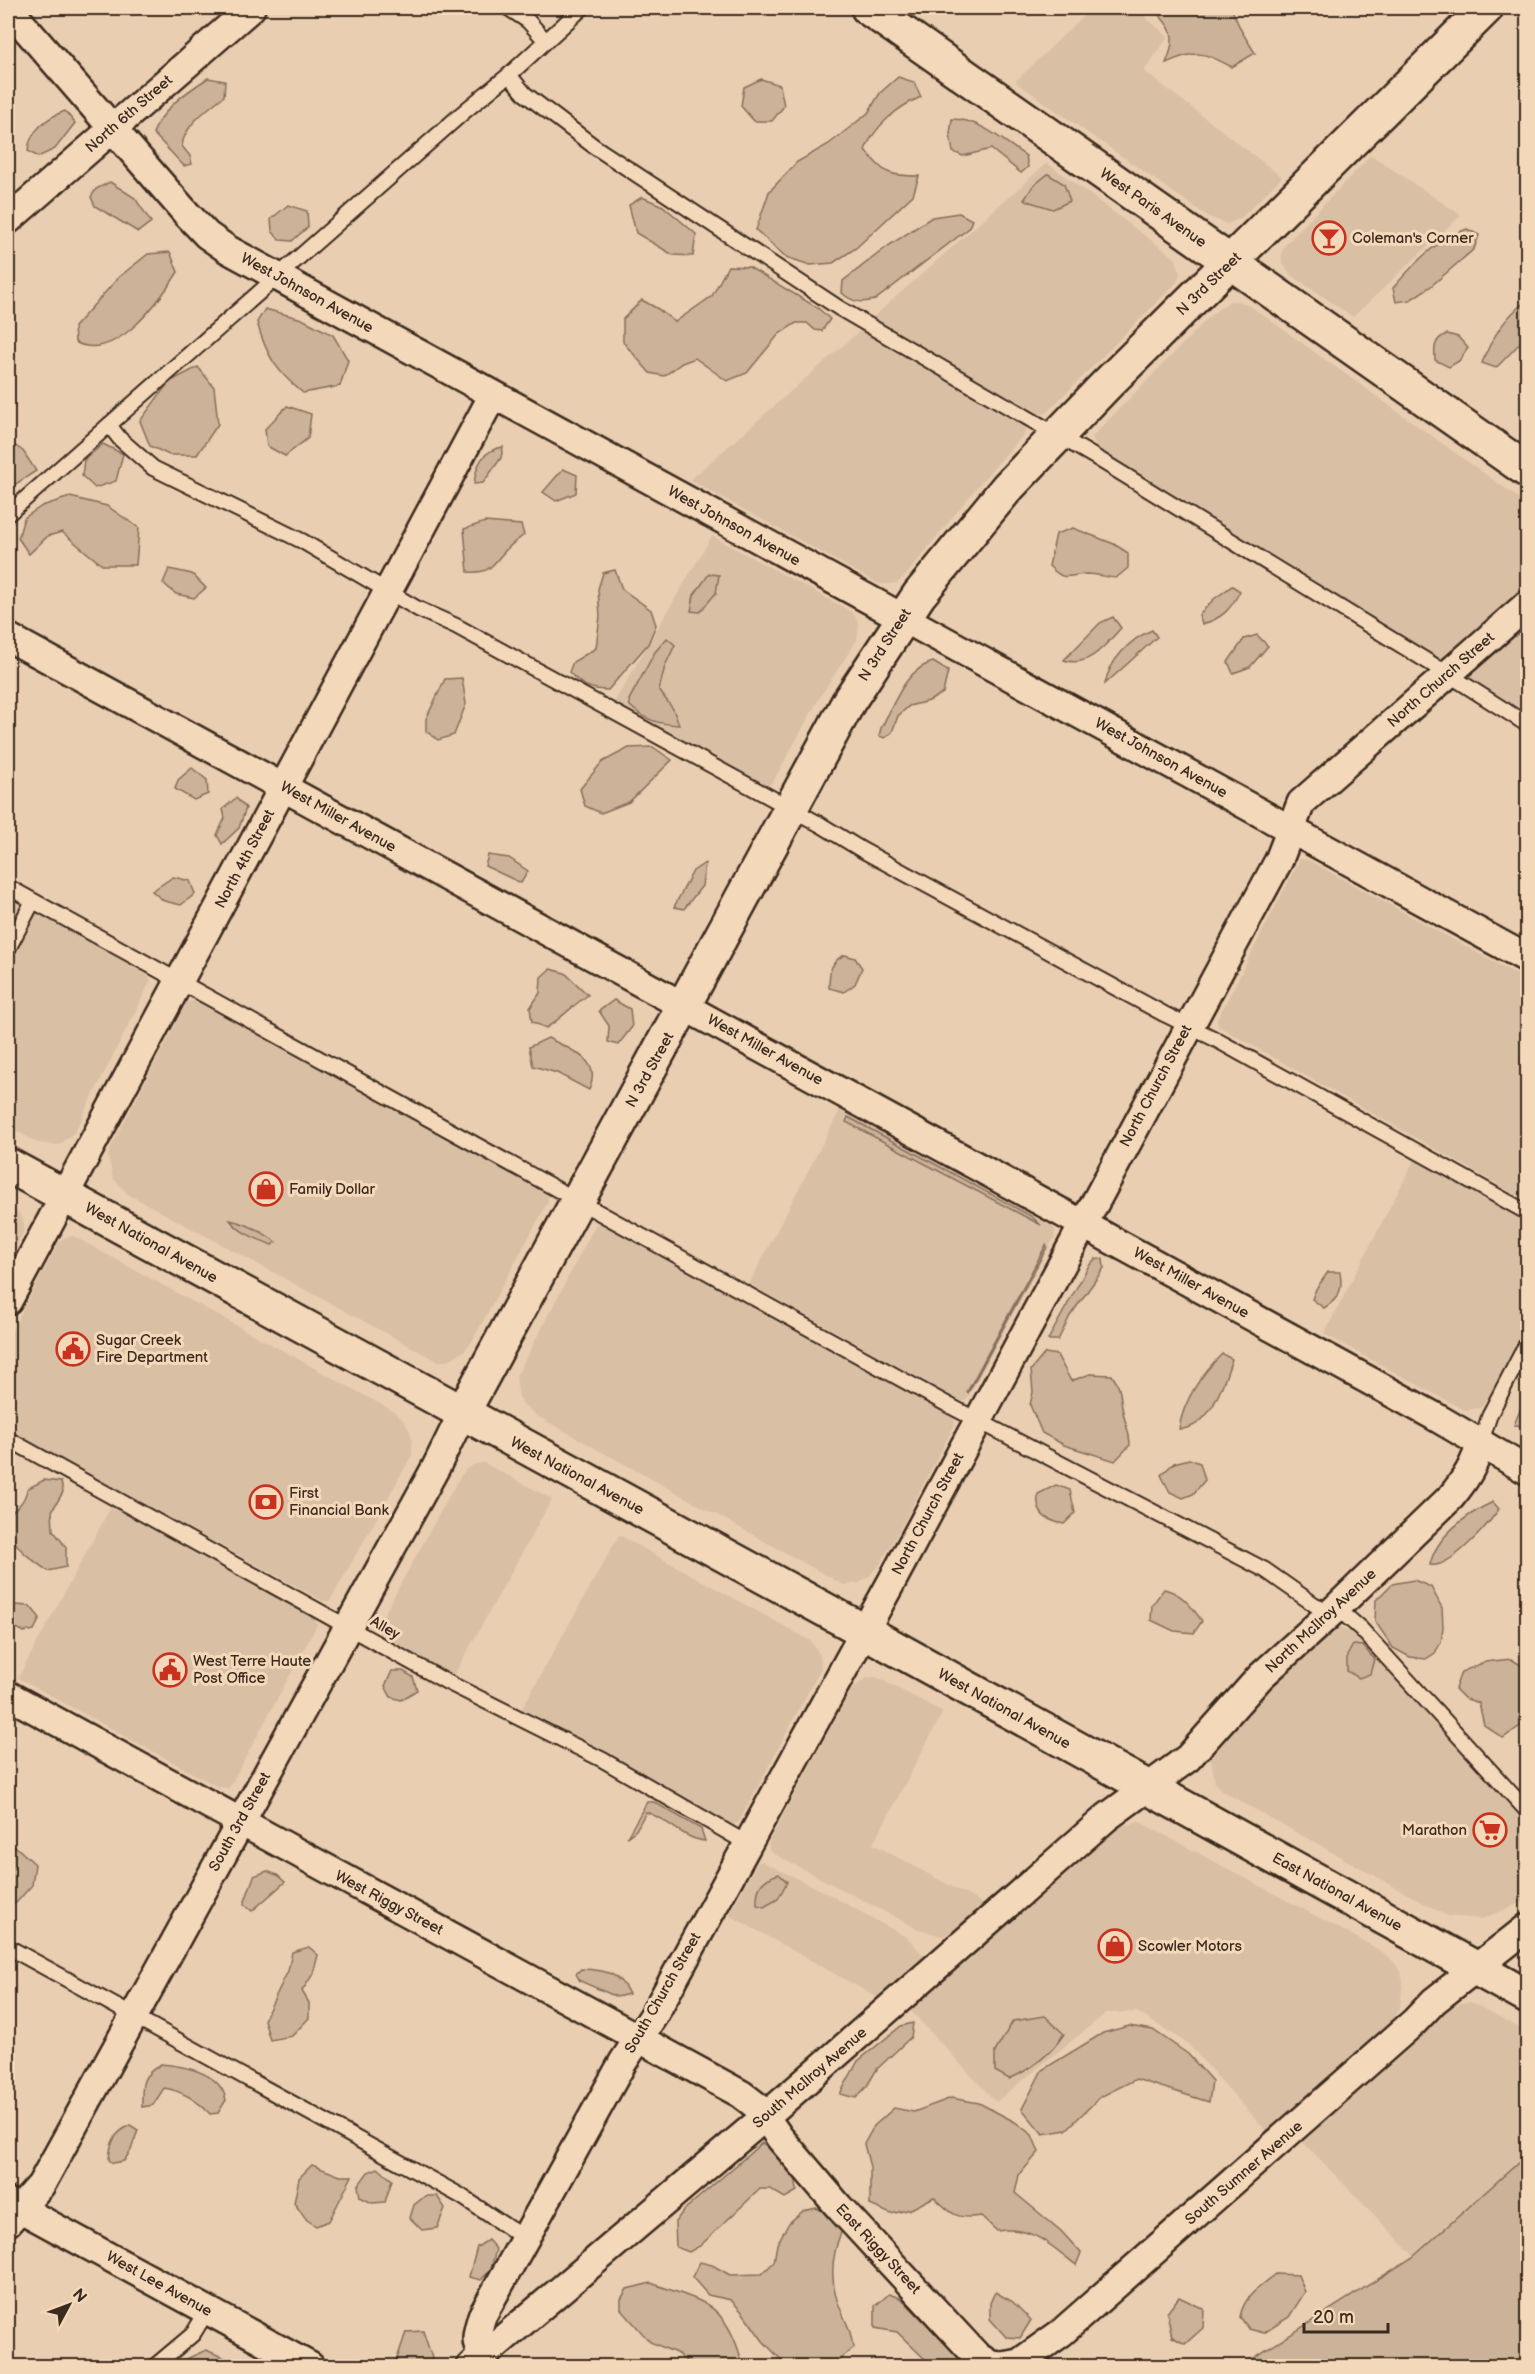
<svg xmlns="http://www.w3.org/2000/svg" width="1535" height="2374" font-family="'Balsamiq Sans',sans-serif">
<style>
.built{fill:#d9bfa4}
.green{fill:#ccb298;stroke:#846e5b;stroke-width:1.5}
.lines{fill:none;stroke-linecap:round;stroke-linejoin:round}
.lane-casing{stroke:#3b2a1e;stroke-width:18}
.street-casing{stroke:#3b2a1e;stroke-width:32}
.secondary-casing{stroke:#3b2a1e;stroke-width:38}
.primary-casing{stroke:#3b2a1e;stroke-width:38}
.lane{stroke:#f4d8ba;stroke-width:14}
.street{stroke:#f4d8ba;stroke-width:27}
.secondary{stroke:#f4d8ba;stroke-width:33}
.primary{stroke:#f4d8ba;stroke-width:33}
.labels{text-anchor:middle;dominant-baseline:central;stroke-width:6;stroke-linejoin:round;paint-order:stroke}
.street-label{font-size:15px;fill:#3b2a1e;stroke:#f4d8ba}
.poi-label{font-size:15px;fill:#3b2a1e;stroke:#f4d8ba;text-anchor:start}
</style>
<rect width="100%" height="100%" fill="#e9ceb1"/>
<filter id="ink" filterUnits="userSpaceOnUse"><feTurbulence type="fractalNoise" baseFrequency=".0167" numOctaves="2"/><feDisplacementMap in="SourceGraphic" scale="12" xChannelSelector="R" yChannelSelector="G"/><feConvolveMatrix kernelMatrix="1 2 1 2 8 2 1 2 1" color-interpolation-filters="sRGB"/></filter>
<g filter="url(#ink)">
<!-- built -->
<g class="built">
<path d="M1092 8H1135L1168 37 1144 71 1282 177 1241 218 1227 224 1209 217 1015 82Z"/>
<path d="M1371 155 1461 215 1353 317 1291 275 1282 262V251L1286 244Z"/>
<path d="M1047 163 1167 252 1176 259 1180 274 1177 282 1046 413 1041 414 870 320Z"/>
<path d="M1230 301H1239L1253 308 1527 504V584L1441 661H1436L1104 454 1093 442V436L1212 314Z"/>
<path d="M862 329 1021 422 1026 428V432L980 483 907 574 897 583 887 584H879L690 480Z"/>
<path d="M712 536 845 608 854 614 859 625 857 640 821 695 774 780 769 785 762 787 612 706Z"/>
<path d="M1527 621V717L1471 680 1468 674Z"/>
<path d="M1300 859 1308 860 1527 980V1201L1218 1026 1217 1019 1222 1010Z"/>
<path d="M8 896 147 975 151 980 74 1133 59 1145 38 1143 8 1126Z"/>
<path d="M198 1000 549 1193 548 1202 471 1343 463 1352 446 1361H438L430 1357 128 1194 113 1178 108 1156 111 1147 187 1002Z"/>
<path d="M840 1110 1053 1227 1055 1230 1054 1238 966 1401H961L749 1284Z"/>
<path d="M1415 1159 1527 1219V1323L1490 1396 1480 1408 1464 1410 1324 1334Z"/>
<path d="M8 1203 20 1214 24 1223 23 1232 8 1262Z"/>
<path d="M603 1222 954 1417 955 1424 898 1533 878 1567 868 1577 859 1583 844 1585 537 1416 524 1405 519 1397 516 1377 596 1224Z"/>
<path d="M73 1236 393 1411 403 1420 410 1431 412 1442V1455L330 1601H323L8 1430V1338L59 1242 64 1238Z"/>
<path d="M484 1463 552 1499 453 1677 382 1636 378 1630V1625L458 1480 466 1469 475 1464Z"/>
<path d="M112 1505 314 1615 316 1619 317 1625 229 1788 218 1787 18 1678Z"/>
<path d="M619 1535 811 1641 820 1655 821 1668 739 1822 734 1825 726 1823 608 1755 520 1712Z"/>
<path d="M1338 1626 1357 1636 1382 1658 1527 1817V1900L1482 1919 1447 1916 1222 1791 1215 1783 1211 1758 1254 1699 1332 1628Z"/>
<path d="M876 1677 943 1712 873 1844 982 1903 987 1908 957 1932 942 1936 916 1928 774 1854 769 1849V1841L852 1689 867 1678Z"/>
<path d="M1140 1822 1376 1948 1390 1958 1400 1970 1403 1982 1400 2008 1385 2034 1270 2135 1187 2043 1137 2012 1106 2013 996 2102 910 2010 1114 1828Z"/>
<path d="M761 1861 821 1890 908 1938 923 1955V1961L918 1968 882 2000 729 1915 757 1863Z"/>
<path d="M1471 2002 1527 2032V2278L1469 2312 1301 2140 1444 2012 1461 2003Z"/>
</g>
<!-- green -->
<g class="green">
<path d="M1152 8H1231L1242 32 1255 53 1232 67C1203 52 1197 49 1166 63 1178 35 1172 28 1152 8Z"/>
<path d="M898 77 914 82 921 97C897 107 875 126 865 150 885 174 888 176 919 176L913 195 856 248 833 263 810 265 786 257 756 230 769 192 797 162 829 144 868 113 880 93Z"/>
<path d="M208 78 225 81 224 96C209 108 184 125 182 146L190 156 192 164 184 166 153 133C164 107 185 93 208 78Z"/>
<path d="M761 79 780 85 784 106 772 121H754L741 106 744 87Z"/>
<path d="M65 111 75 123 55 149 38 157 28 151C29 131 48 117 65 111Z"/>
<path d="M952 119C980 119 1003 141 1026 156L1028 167 1021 173 991 149 963 156 953 152 950 134Z"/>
<path d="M1048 174 1064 184 1070 201 1053 209 1024 200 1033 186Z"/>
<path d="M110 182 135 198 151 222 138 232 95 206 91 197 96 189Z"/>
<path d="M642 197 663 206 696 234 693 256 673 255 636 233 629 205Z"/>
<path d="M288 205 307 211 308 227 292 241 280 240 272 231 271 219Z"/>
<path d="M959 213 972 220 968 229 875 300C862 303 853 303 842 293L843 281 888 246 932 217Z"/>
<path d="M1467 229 1479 235 1474 249 1430 287 1410 300 1396 302 1393 288C1414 264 1436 239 1467 229Z"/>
<path d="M170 252 178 272C160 300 115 364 75 342L74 327 119 277 148 254Z"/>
<path d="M728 266 749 267 818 308 830 319 822 331 815 330 807 323H796L779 334 747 373 727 381 695 358 682 363 664 376 650 373 623 342V319L642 300 658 309 675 322 712 296Z"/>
<path d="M1527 300V336L1496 368 1482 363C1492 337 1505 317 1527 300Z"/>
<path d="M265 309 302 319 333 335 348 360 340 386 303 393C276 371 266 355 257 322Z"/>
<path d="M1447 334 1458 337 1468 348 1459 361 1449 367 1435 360C1434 347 1434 339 1447 334Z"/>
<path d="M198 367 214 387 218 424 197 455H169L150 446 140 421 169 382Z"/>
<path d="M287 406 311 414 308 438 285 456 267 446 265 429Z"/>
<path d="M8 441 23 451 36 471 8 489Z"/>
<path d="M103 444 123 454 116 481 95 488 82 476 84 460Z"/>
<path d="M503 447 501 458 483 483 474 484C476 464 483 450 503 447Z"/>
<path d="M563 469 577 475 576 493 556 501 543 492Z"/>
<path d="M70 497 107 506 139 528 136 565H102L62 532 48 536 29 554 18 538 24 518 42 506Z"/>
<path d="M485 522 521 525 524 535C519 539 513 543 508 548 492 563 493 574 468 572L464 529Z"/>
<path d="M1073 528 1114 544 1128 553V568L1116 578C1106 577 1097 574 1087 574 1066 575 1066 583 1049 566L1056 534Z"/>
<path d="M169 569 192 574 206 588 194 598 176 594 163 583Z"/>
<path d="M615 570 622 589 651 610 656 625 648 644 608 690C591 690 580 685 569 672L573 662 596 648 600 616 598 589 603 573Z"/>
<path d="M709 574 719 575 716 593 700 612 691 611 694 595Z"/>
<path d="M1232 586 1240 591C1231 609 1222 619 1202 624L1199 615 1214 599Z"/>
<path d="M1113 617 1121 628C1106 644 1088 669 1064 660L1100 623Z"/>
<path d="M1152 630 1157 637 1105 684C1109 661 1130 639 1152 630Z"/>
<path d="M1257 635 1268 646 1250 667 1233 673 1228 662 1244 639Z"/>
<path d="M667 638 675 645 665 666 659 690 673 709 679 725C658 724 645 720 630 706L629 700 655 652Z"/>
<path d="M933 662 948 671 943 693 929 701 909 706 898 716 892 732 885 738 879 736 881 728C894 705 905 669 933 662Z"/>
<path d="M462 678 466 704 454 735 438 740 426 731V719L445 679Z"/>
<path d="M653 747 672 760 629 802 601 813 585 806 580 789 602 762 629 748Z"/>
<path d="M192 768 207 780 208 794 194 800 175 789 178 780Z"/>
<path d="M236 798 246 808 239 828 222 844 217 835 225 818 223 809Z"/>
<path d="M488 855 509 858 528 871 521 883 485 866Z"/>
<path d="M705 863 702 886 684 909 674 907 693 871Z"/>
<path d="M173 877 190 881 195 894 181 905 164 901 152 891Z"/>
<path d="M845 955 855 958 862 968 855 984 844 992 829 988C829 973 830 961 845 955Z"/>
<path d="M550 969 565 973 588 995C573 1005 562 1018 546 1028L532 1022 530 1008 540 993 541 977Z"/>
<path d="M614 1000 630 1009 632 1027 618 1045 608 1042 609 1026 599 1011Z"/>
<path d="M548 1038C571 1050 603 1059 589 1090L557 1073 533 1066 529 1047Z"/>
<path d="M848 1117 1031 1216 1041 1225 846 1122Z"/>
<path d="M230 1220C248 1224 262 1231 276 1242L272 1245C256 1238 241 1234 230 1220Z"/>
<path d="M1046 1245 1047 1247 968 1393 967 1392Z"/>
<path d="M1095 1259H1103L1104 1268 1070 1316 1058 1340H1048L1088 1267Z"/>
<path d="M1328 1272H1340C1343 1289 1340 1298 1324 1308L1312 1299 1316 1289Z"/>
<path d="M1045 1353 1057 1355 1071 1381 1090 1374 1112 1375C1123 1392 1119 1394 1123 1412 1125 1423 1130 1433 1130 1445L1115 1461 1064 1445 1042 1433 1030 1405 1033 1392 1031 1370Z"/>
<path d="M1222 1354 1232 1359C1223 1384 1211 1429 1179 1429 1183 1401 1202 1373 1222 1354Z"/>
<path d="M1527 1393V1426L1514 1425Z"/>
<path d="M1189 1459 1200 1463 1205 1480 1193 1494 1183 1498 1170 1492 1161 1475 1174 1463Z"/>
<path d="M44 1480 61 1482 63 1492 52 1511 53 1530 66 1547V1567L48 1571C25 1555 8 1545 9 1514 19 1506 25 1501 27 1489Z"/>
<path d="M1056 1485 1070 1490 1075 1513 1064 1524C1045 1520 1036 1515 1038 1494Z"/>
<path d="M1493 1502 1499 1509C1488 1525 1450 1569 1430 1565 1436 1536 1467 1514 1493 1502Z"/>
<path d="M1414 1580 1431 1587 1442 1608 1443 1627 1441 1642 1435 1653 1426 1659 1410 1657 1393 1648 1375 1621 1376 1600 1392 1584Z"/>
<path d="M1164 1589C1182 1593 1191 1606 1202 1621L1194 1633 1174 1631 1151 1620 1152 1605Z"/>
<path d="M14 1605 30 1606 40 1618 34 1630 24 1632 9 1624 8 1618Z"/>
<path d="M1353 1645 1363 1646 1374 1659 1370 1674 1359 1678 1347 1671V1656Z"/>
<path d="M1511 1659 1527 1669V1721L1503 1738 1484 1725 1479 1703 1464 1698 1455 1689 1461 1672 1485 1662Z"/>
<path d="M392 1671H403L413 1677 417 1690 401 1700 391 1697 385 1686Z"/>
<path d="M647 1802H654L701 1829 705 1841C683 1839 668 1819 646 1812L636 1830 627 1837Z"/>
<path d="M8 1845 16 1847 35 1864 32 1885 16 1903 8 1902Z"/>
<path d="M267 1871 277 1875 285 1882 252 1911 244 1904 254 1876Z"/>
<path d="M779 1874 787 1882 778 1899 764 1907 757 1905C756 1887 762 1879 779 1874Z"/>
<path d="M309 1947 318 1955 313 1974 302 1991 309 2003V2018L292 2036 270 2040 264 2020 288 1971 292 1952Z"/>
<path d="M581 1969C604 1970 618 1971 629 1994L617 1997 580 1981 576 1974Z"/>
<path d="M1045 2016 1064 2034C1050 2055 1032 2069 1009 2079L995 2071V2052L1013 2021Z"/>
<path d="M913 2023 911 2037 877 2069 867 2086 856 2098 840 2094 858 2061 901 2026Z"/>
<path d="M1129 2026 1153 2030 1188 2054 1212 2081 1209 2102 1136 2079 1100 2097 1066 2130 1043 2134 1022 2109 1042 2070 1103 2033Z"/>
<path d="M161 2064C185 2066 221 2073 226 2100L218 2113 210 2114C197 2100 183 2091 164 2088L153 2105 142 2107C142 2083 140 2077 161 2064Z"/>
<path d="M951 2098 979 2103 1015 2122 1032 2135 1039 2152 1019 2175 1015 2193 1061 2231 1081 2253 1076 2265C1050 2245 1032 2225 997 2231L981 2216C957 2220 951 2214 934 2197L911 2209 891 2214 870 2205V2167L864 2144 874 2126 894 2108 914 2112Z"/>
<path d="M130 2125 138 2130 131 2150 124 2161 113 2163 109 2160C110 2143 114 2133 130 2125Z"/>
<path d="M762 2143 775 2152 795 2173 797 2191 785 2198 770 2189H760L700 2246 689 2252 676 2247 675 2222 684 2210Z"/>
<path d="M1527 2155V2366H1241L1413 2257Z"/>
<path d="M312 2165 340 2176H352L329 2221 316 2226 307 2220 294 2203 299 2178Z"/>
<path d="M378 2168 392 2180 385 2202 372 2203 360 2197 358 2186 368 2172Z"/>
<path d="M425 2196H437L445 2208 437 2228 422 2230 410 2218 414 2205Z"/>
<path d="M816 2208 829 2214 842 2230C831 2256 829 2282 840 2308 847 2325 850 2327 853 2348L832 2366H787L763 2341 743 2313 731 2300 708 2295 692 2277 700 2262 712 2265 730 2275 762 2274 774 2262 777 2244 789 2223 803 2211Z"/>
<path d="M488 2240 496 2249 491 2269 481 2280 469 2277 477 2247Z"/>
<path d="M1276 2274 1298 2275 1305 2292 1289 2317 1264 2333 1249 2329 1240 2317C1244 2295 1260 2287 1276 2274Z"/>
<path d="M651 2283C667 2289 684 2294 700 2301 724 2311 736 2339 742 2362L739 2366H692L676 2353 650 2342 621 2309V2299L627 2289Z"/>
<path d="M995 2292 1013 2302 1031 2320 1020 2338 1006 2337 990 2319V2303Z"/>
<path d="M889 2294 902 2299 967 2366H932L897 2332 875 2328V2306Z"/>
<path d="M1179 2297 1204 2309 1203 2328 1185 2344 1172 2337 1167 2313Z"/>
<path d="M423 2331 432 2358 429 2366H383L395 2365 406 2332Z"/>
<path d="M206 2350 232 2361 235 2366H177L182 2361Z"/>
</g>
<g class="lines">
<!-- lane casing -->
<g class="lane-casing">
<g id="lane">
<path d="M508 8 528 21 545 40"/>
<path d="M509 75 525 94 595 147 839 308 1100 460 1448 674 1528 725"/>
<path d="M109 425 120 439 153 468 302 541 418 609 456 626 821 825 862 850 1164 1014 1213 1038 1528 1213"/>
<path d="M8 514 466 110 509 75 582 8"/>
<path d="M8 887 952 1407 1265 1570 1315 1605 1346 1616 1361 1629 1528 1812"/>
<path d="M8 949 33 901"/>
<path d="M8 1439 445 1681 603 1760 748 1844"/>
<path d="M1481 1442 1490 1414 1528 1341"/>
<path d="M8 1947 461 2196 510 2229 527 2238"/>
<path d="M155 2366 193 2334 207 2311"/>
</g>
</g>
<!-- street casing -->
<g class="street-casing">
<g id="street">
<path d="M8 8 186 213 207 235 227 249 1528 959"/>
<path d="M8 220 251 8"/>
<path d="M8 637 1434 1416 1528 1471"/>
<path d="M8 1301 493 395"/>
<path d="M8 1695 741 2094 758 2107 780 2138 839 2207 977 2356 991 2365 1001 2366"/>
<path d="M8 2202 310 2366"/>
<path d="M8 2222 41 2185 436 1467 462 1414"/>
<path d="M484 2356C473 2342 477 2333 482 2316L623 2062 654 2015 892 1581 1279 860 1301 803 1528 604"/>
<path d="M471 2366 766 2116 1107 1817 1188 1758 1261 1676 1333 1611 1451 1497C1465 1480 1475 1465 1481 1442"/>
<path d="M1003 2366 1019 2363 1061 2333 1414 2022 1434 2001 1528 1927"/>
</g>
</g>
<!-- secondary casing -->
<g class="secondary-casing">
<path id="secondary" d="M868 8 1528 471"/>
</g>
<!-- primary casing -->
<g class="primary-casing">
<g id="primary">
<path d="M8 1165 864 1631 1528 1997"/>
<path d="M462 1414 849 701 919 595 1007 488 1106 385 1486 8"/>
</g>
</g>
<!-- lane -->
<use href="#lane" class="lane"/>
<!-- street -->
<use href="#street" class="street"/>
<!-- secondary -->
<use href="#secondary" class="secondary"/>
<!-- primary -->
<use href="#primary" class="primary"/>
</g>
</g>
<!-- icons -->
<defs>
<g id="bar-ring" transform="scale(1.725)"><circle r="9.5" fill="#f4d8ba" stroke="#c8321e" stroke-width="1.5"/><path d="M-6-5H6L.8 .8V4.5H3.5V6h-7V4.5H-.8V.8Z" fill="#c8321e"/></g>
<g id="shop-ring" transform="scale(1.725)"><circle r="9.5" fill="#f4d8ba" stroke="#c8321e" stroke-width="1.5"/><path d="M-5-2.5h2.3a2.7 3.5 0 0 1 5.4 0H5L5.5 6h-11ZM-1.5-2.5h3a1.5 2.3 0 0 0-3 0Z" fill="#c8321e"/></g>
<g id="civic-ring" transform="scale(1.725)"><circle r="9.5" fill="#f4d8ba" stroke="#c8321e" stroke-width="1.5"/><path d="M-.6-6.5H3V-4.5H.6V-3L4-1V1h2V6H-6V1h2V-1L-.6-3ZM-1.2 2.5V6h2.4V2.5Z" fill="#c8321e"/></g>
<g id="bank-ring" transform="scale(1.725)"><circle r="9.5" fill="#f4d8ba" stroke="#c8321e" stroke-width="1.5"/><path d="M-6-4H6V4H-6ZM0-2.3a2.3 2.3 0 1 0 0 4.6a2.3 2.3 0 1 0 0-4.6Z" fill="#c8321e"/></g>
<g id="supermarket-ring" transform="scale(1.725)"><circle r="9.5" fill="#f4d8ba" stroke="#c8321e" stroke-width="1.5"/><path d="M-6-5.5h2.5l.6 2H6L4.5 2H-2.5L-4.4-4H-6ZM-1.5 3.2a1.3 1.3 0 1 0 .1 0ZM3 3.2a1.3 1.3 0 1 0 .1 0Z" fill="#c8321e"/></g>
</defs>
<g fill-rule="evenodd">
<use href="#bar-ring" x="1329" y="238"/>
<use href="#shop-ring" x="266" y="1189"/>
<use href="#civic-ring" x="73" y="1349"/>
<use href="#bank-ring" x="266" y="1502"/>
<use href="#civic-ring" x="170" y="1670"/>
<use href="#supermarket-ring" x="1490" y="1830"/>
<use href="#shop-ring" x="1115" y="1946"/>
</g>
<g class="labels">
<!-- street labels -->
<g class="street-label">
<text transform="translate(129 114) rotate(-41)">North 6th Street</text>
<text transform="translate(1153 208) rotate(35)">West Paris Avenue</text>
<text transform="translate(1209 284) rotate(-44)">N 3rd Street</text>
<text transform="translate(307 293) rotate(29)">West Johnson Avenue</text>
<text transform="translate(734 526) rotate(29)">West Johnson Avenue</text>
<text transform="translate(885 645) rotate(-57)">N 3rd Street</text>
<text transform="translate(1441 680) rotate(-41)">North Church Street</text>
<text transform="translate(1161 758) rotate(29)">West Johnson Avenue</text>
<text transform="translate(338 817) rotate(29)">West Miller Avenue</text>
<text transform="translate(245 859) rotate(-62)">North 4th Street</text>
<text transform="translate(765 1050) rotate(29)">West Miller Avenue</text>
<text transform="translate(650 1070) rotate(-61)">N 3rd Street</text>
<text transform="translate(1156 1086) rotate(-62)">North Church Street</text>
<text transform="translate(151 1243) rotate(29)">West National Avenue</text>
<text transform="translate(1191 1283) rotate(29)">West Miller Avenue</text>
<text transform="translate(577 1476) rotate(28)">West National Avenue</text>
<text transform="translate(928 1514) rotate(-62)">North Church Street</text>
<text transform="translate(1321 1621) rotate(-43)">North McIlroy Avenue</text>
<text transform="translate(385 1628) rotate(29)">Alley</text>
<text transform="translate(1004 1709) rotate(29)">West National Avenue</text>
<text transform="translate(240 1822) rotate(-61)">South 3rd Street</text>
<text transform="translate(1337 1892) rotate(29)">East National Avenue</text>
<text transform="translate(389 1903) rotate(28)">West Riggy Street</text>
<text transform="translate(663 1993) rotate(-60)">South Church Street</text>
<text transform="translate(810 2078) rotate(-41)">South McIlroy Avenue</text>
<text transform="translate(1244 2173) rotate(-41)">South Sumner Avenue</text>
<text transform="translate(878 2249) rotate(47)">East Riggy Street</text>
<text transform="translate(159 2284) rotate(29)">West Lee Avenue</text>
</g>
<!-- poi labels -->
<g class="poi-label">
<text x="1352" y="238">Coleman's Corner</text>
<text x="289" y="1189">Family Dollar</text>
<text x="96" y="1340">Sugar Creek<tspan x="96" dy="17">Fire Department</tspan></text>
<text x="289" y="1493">First<tspan x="289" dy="17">Financial Bank</tspan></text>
<text x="193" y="1661">West Terre Haute<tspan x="193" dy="17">Post Office</tspan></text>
<text x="1467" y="1830" text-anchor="end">Marathon</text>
<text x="1138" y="1946">Scowler Motors</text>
</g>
</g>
<!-- margin -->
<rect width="1535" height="2374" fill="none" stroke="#f4d8ba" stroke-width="30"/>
<rect x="15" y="15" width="1505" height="2344" fill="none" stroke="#3b2a1e" stroke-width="2" filter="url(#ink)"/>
<!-- north arrow -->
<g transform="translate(69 2305) rotate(49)" stroke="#f4d8ba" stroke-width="4.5" paint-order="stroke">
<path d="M0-4.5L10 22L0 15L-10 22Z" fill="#3b2a1e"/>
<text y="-9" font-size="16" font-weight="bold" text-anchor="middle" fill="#3b2a1e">N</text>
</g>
<!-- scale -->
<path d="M1304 2323v9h84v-9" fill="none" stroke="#3b2a1e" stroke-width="3"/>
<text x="1313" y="2323" font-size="18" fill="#3b2a1e" stroke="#f4d8ba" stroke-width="4.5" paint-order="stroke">20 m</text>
</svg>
